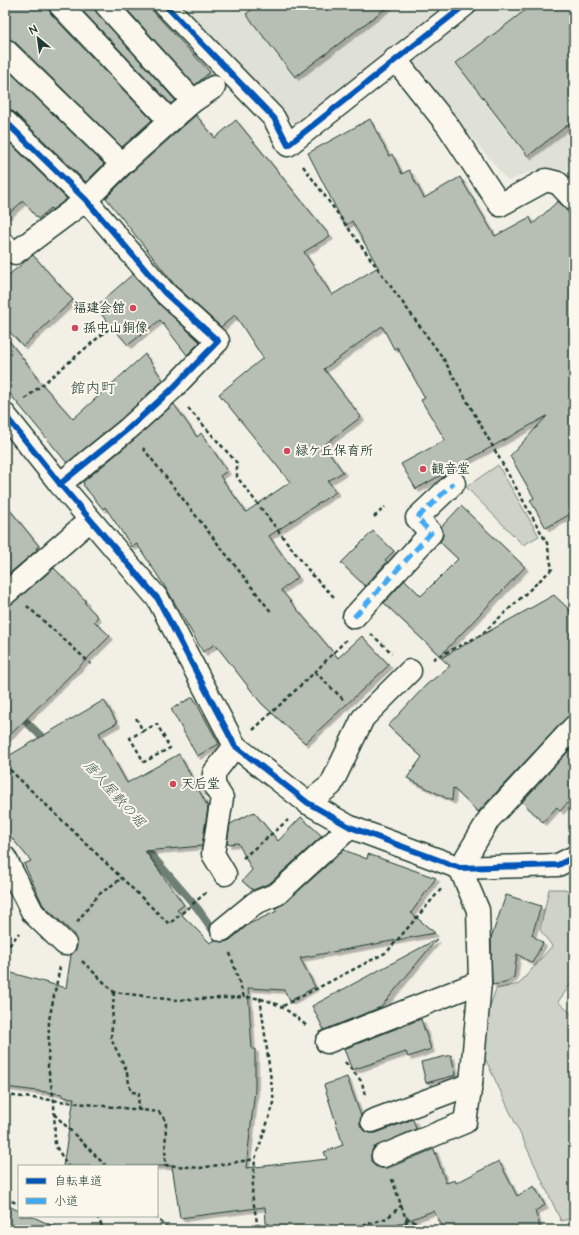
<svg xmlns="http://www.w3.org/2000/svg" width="579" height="1235" font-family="'Architects Daughter','Klee One',sans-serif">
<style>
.built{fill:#e0e1d6}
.green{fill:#cfd2c8;stroke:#77887e}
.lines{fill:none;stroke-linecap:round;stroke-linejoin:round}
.stream{stroke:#6e7f75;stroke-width:8}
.building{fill:#b7beb3;stroke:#1f3d34;filter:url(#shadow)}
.pedestrian-casing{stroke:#1f3d34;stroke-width:25}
.minor-casing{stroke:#1f3d34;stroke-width:25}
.tertiary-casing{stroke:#1f3d34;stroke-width:25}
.path{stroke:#1f3d34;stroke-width:2.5;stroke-dasharray:4 3;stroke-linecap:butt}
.pedestrian{stroke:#fbf7ec;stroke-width:22}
.minor{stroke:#fbf7ec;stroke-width:22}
.tertiary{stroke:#fbf7ec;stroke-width:22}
.quiet{stroke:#3fa9f5;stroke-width:5;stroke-dasharray:10 5;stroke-linecap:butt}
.cycleway-casing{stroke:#fbf7ec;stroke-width:8}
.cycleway{stroke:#0057b8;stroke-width:6}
.poi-dot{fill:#d1495b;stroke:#fbf7ec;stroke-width:1.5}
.labels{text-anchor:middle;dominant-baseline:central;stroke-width:4;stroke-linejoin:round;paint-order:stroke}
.poi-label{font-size:13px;font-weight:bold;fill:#1f3d34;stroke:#fbf7ec;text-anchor:start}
.water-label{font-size:14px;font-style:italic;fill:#465e55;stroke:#fbf7ec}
.quarter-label{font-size:15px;fill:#1f3d34;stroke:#fbf7ec}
</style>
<defs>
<filter id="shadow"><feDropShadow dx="3.5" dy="3.5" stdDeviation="0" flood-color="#0004"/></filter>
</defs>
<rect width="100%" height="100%" fill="#f2f0e5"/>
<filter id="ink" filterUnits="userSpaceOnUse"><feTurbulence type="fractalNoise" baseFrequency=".025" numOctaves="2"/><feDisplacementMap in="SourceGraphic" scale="8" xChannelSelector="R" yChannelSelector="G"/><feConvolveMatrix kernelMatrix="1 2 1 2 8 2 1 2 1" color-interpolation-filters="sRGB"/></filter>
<g filter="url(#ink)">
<!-- built -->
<path class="built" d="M178 5H574V165L565 171 535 170 508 181 410 64 390 48 298 128Z"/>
<!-- green -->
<g class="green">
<path d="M498 465 539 536 523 545 466 487Z"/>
<path d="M549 889H566L574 900V979L558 1002 574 1016V1218L561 1221 483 1054 488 1012 496 989 519 984 552 946 540 930Z"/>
</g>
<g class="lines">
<!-- stream -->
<g class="stream">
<path d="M5 701 49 744"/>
<path d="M141 843 198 909 217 936"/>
</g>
</g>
<!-- building -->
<g class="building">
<path d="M5 5H48L51 14 152 120 122 147 14 41 5 38Z"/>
<path d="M77 5H94L97 13 175 100 171 104Z"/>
<path d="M123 5H147L210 72 195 85Z"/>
<path d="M258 5H390L295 77 246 14Z"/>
<path d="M532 5H574V120L528 156 456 63Z"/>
<path d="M5 67 104 164 86 182 14 112 5 109Z"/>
<path d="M196 115 215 138 236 120 330 236 304 252 332 295 378 267 352 221 345 226 308 153 370 119 389 156 392 154 402 174 409 170 424 198 460 177 495 236 530 217 533 224 558 201 574 219V512L546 528 530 500 534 498 510 456 547 416 416 489 401 464 445 440 421 400 425 398 397 347 394 349 382 326 324 369 361 417 324 445 343 472 328 481 336 492 269 536 298 577 281 590 338 658 362 636 389 665 305 743 261 703 215 644 203 652 169 593 137 544 132 547 105 507 103 509 83 485 84 484 83 482 136 438 174 404 197 437 201 433 215 453 227 471 220 476 246 512 290 482 219 394 263 358 235 315 221 327 174 284 106 198 131 173Z"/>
<path d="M5 138 67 199 52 210 51 208 38 219 23 201 5 217Z"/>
<path d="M33 255 73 300 23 346 5 327V278Z"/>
<path d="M133 274 157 302 200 342 187 355 160 320 128 345 95 307Z"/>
<path d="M5 336 36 375 35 376 73 419 145 354 163 380 120 420 67 463 5 388Z"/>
<path d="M5 504 39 546 36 548 37 550 10 573 5 567Z"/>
<path d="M461 506 525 567 440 656 384 603 405 580 421 596 458 559 440 542 443 536 441 527Z"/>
<path d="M373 531 394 551 385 560 387 562 365 586 341 563Z"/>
<path d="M54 568 86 601 84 602 98 617 94 621 110 636 5 740V609Z"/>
<path d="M554 595 574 614V715L565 719 478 812 453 788 452 801 407 778 422 757 388 726 426 685 450 666 441 658Z"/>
<path d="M193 697 219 744 197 756 171 709Z"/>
<path d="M104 700 117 723 99 733 127 783 179 754 208 807 202 846 145 851 184 905 177 910 210 943 215 940 224 942 230 940 249 924 277 911 274 909 285 903 344 850 367 859 368 854 436 878 411 913 435 933 300 958 315 987 290 1001 284 990 248 988 252 1049H255V1090L246 1168 327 1159 324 1152 343 1145 324 1085 347 1077 361 1116 360 1125 364 1131 370 1133H376L413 1119 416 1129 373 1148 371 1155V1160L375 1166 381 1168H388L434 1149 446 1183 455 1180 456 1183 499 1161 517 1196 534 1186 545 1205 535 1211 541 1230H445L433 1211 383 1230H278L277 1227 266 1223 265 1207 180 1218 172 1166H63L74 1098 63 1097 62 1094 5 1087V983L8 972 66 988 71 955 77 947 74 934 43 905 24 864 31 861 5 830V758Z"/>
<path d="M574 745V796L560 811 557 807 543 822 522 802Z"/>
<path d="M254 812 278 841 301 817 322 836 270 883 253 890 242 881 252 870 238 843 227 844 230 824Z"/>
<path d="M506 895 541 906 532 935 543 943 532 963 517 954 514 977 505 983 492 985 491 938Z"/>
<path d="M437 939 381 1007 324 1030 312 1006Z"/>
<path d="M421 1019 431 1049 408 1057 406 1052 352 1070 344 1049Z"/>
<path d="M451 1055 456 1075 426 1083 421 1062Z"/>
<path d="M5 1204 19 1211V1216H31L62 1230H5Z"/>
</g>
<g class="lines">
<!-- pedestrian casing -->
<g class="pedestrian-casing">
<path id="pedestrian" d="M354 617 431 533 417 518 454 483"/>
</g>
<!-- minor casing -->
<g class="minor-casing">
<g id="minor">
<path d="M60 5 170 121"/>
<path d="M106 5 193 101"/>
<path d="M165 5 274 118 288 145 465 5"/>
<path d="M5 50 122 164"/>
<path d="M395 59 448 126 500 205 546 180 558 183 574 200"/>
<path d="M5 121 86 200 165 293 218 341 171 390 128 429 60 484"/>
<path d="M5 245 15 253 86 200 122 164 170 121 193 101 214 87"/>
<path d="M5 415 60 484 158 599 235 746 308 803 350 827 460 868 478 910 480 982 471 1084 465 1122 383 1156"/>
<path d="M5 594 90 520"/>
<path d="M308 803 331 785 363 718 410 671"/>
<path d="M5 858 33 913 65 944"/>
<path d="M460 868 489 819 574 727"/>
<path d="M225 874 213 854 222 798 214 785V773L235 746"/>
<path d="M222 930 255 903 277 894 350 827"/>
<path d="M327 1042 480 982"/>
<path d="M372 1121 471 1084"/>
</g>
</g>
<!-- tertiary casing -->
<g class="tertiary-casing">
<path id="tertiary" d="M460 868 558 865 574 857"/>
</g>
<!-- path -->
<g class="path">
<path d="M303 166 443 358 547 543 552 569 481 635 431 660"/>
<path d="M25 399 112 326"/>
<path d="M188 408 237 463V477L313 576 336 599"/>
<path d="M143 448 272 613"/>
<path d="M374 517 385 507"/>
<path d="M27 606 91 664"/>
<path d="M371 634 392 653"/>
<path d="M315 672 345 701"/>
<path d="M136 718 143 731 130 738 144 762 170 748 157 724 143 731"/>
<path d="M253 730 315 672 346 640"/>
<path d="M5 765 169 924 208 891"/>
<path d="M243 858 288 820"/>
<path d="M77 922 98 895 122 878"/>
<path d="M5 951 19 933"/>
<path d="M230 953 244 997C273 998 287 1009 308 1027"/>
<path d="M82 961 114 992 174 1000 244 997"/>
<path d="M60 967 49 1020 48 1067 54 1101 55 1145 68 1166"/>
<path d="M114 992 111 1039 126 1069 131 1092 139 1093 138 1110"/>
<path d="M283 1006 387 952 442 888"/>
<path d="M345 1062 362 1082 365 1096"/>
<path d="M5 1095 159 1112 166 1121 165 1165 200 1168 255 1159"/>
<path d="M54 1114 106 1166"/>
<path d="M392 1179 407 1222"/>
<path d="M5 1201 9 1200 19 1204"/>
<path d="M97 1216 104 1230"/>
<path d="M155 1216 169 1230"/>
<path d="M406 1217 428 1230"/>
<path d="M406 1221 407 1230"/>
<path d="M258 1228 252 1194 255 1159 274 1103 260 997"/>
<path d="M251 1230 258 1228 259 1230"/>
<path d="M349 1230 387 1218 402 1205"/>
<path d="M571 1230H574"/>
</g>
<!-- pedestrian -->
<use href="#pedestrian" class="pedestrian"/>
<!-- minor -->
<use href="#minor" class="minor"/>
<!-- tertiary -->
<use href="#tertiary" class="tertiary"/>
<!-- quiet -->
<path class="quiet" d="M354 617 431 533 417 518 454 483"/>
<!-- cycleway casing -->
<g class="cycleway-casing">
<g id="cycleway">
<path d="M165 5 274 118 288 145 465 5"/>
<path d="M5 121 86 200 165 293 218 341 171 390 128 429 60 484"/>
<path d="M5 415 60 484 158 599 235 746 308 803 350 827 460 868 558 865 574 857"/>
</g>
</g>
<!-- cycleway -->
<use href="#cycleway" class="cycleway"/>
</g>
</g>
<!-- markers -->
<g class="poi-dot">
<circle cx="133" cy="308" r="4"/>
<circle cx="75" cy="328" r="4"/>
<circle cx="287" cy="451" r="4"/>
<circle cx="423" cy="469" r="4"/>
<circle cx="173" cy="784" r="4"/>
</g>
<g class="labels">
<!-- poi labels -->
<g class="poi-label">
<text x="125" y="308" text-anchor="end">福建会舘</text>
<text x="83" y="328">孫中山銅像</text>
<text x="295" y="451">緑ケ丘保育所</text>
<text x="431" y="469">観音堂</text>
<text x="181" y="784">天后堂</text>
</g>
<!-- water labels -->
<g class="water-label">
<text transform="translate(114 794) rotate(48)">唐人屋敷の堀</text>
</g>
<!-- quarter labels -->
<g class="quarter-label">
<text x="93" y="388">館内町</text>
</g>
</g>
<!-- margin -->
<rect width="579" height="1235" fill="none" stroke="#fbf7ec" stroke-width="20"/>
<rect x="10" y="10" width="559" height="1215" fill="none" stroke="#1f3d34" stroke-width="1.5" filter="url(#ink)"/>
<!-- legend -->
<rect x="18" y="1165" width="140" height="52" fill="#fbf7ec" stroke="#a3ada2"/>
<rect x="26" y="1178" width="20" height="6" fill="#0057b8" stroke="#a3ada2"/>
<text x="54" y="1185" font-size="12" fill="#1f3d34">自転車道</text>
<rect x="26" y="1198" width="20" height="6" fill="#3fa9f5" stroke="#a3ada2"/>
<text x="54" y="1205" font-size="12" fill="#1f3d34">小道</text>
<!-- north arrow -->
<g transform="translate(38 38) rotate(331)" stroke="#fbf7ec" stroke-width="3" paint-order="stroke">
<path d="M0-3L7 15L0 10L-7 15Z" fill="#1f3d34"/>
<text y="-6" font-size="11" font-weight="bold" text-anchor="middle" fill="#1f3d34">N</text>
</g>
</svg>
